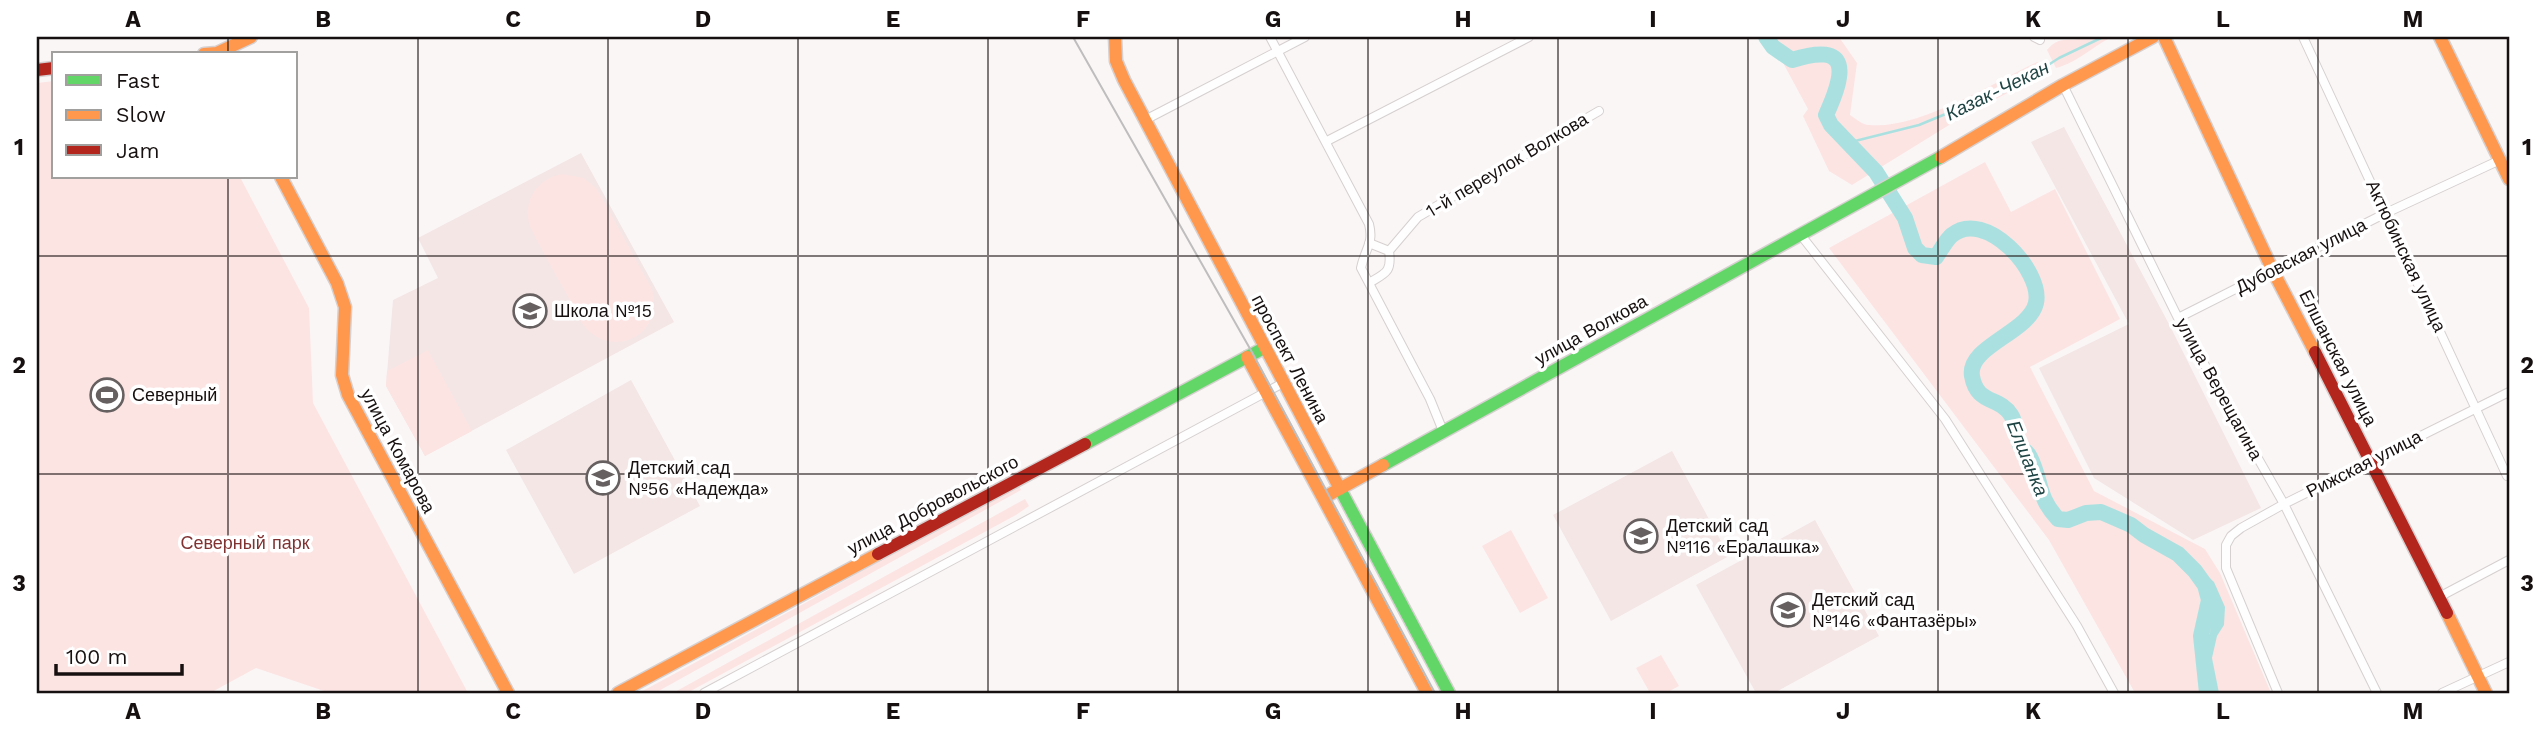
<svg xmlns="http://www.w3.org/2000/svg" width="2546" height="730" font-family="'Work Sans',sans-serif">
<rect width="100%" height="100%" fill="#fbf6f6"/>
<path fill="#f3e6e5" d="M2064,127l106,199 91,182 -68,32 -99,-62 -55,-110 90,-44 -98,-182z
M581,153l93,169 -249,134 -39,-70 7,-86 45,-22 -20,-40z
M631,380l69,126 -126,68 -68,-124z
M1672,451l57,105 -118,65 -58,-106z
M1815,520l64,116 -105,57h-18l-60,-108z"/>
<path fill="#fce4e3" d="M1769,37h70l18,26 -7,52c6,4 13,10 19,10 48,5 124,-42 168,-63l4,1 5,10 -79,41 -115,71 -23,-14 -26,-55 5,-7z
M2085,37h27c-19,9 -35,26 -56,31l-9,-18c14,-17 23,-6 38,-13z
M54,81v96h186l69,131 4,95 155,290h-138l-74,-25 -46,25h-173v-610z
M1985,162l26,50 44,-23 65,130 -90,48 64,124 111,58 15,24 51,120h-136l-86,-153 -220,-292z
M562,174l22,4 13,11 55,100c4,14 3,29 -8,41 -14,15 -39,16 -54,2 -11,-9 -17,-25 -23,-37 -13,-22 -25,-45 -37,-68 -8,-25 6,-48 32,-53z
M428,350l44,81 -47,25 -39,-70 1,-15z
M1018,483l3,7 -366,203h-16l166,-90z
M1025,499l4,7 -13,9 -329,178h-14z
M1511,530l37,68 -28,15 -38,-67z
M1661,655l18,31 -13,7h-16l-14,-25z"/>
<path fill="#aae1e0" d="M2199,572l5,1 10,9 11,25 -1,18 -7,11 -5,22 7,35h-12l-6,-16 6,-8 -5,-9v-14l8,-13 2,-34 -12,-10 -1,-8 -4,-5z"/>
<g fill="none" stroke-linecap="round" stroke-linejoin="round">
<path stroke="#aae1e0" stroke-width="2.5" d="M1847,143l72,-18 29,-12 4,2 6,-2 19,-12 34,-12 48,-31 44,-21"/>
<path stroke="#aae1e0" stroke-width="16" d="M1766,37l7,10 19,13c60,-19 53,13 34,55l5,10 45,47 29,46 10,30 7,7 14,2c5,-7 10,-17 16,-22 33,-27 91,36 84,68 -7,30 -69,43 -64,73 5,29 27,20 39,39 6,9 5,20 9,30 2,5 8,7 10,12 12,24 7,40 28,62l10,1 18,-7 15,-1 30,13 13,10 34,19 17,17 10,14 4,15 -8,36 6,57"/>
<defs>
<path id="street" d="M1270,37l99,187c5,20 -4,24 -8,44l69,131 13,32
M2034,37l6,3
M2303,37l204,439
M2063,85l115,233 106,186 93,189
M1145,120l160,-83
M1327,141l202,-104
M1800,234l145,185 132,207 37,67
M1389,251l29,-34 181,-106
M1369,283c17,-10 23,-11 20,-32l-20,-8
M2178,318l208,-105 114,-53
M2439,597l70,-37
M704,693l579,-310
M2278,693l-52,-125v-23l5,-9 10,-8 43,-24 225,-112
M2442,693l67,-31"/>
<path id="fast" d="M1085,444l179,-96
M1383,465l558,-308
M1340,489l109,204"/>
<path id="slow" d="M1115,37l1,24 8,19 216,409
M2164,37l109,234 42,81
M2440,37l69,142
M204,54l13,-1 34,-16
M1941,157l122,-72 90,-48
M281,177l56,106 8,24 -3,68 6,20 160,298
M1247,357l76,141
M1383,465l-60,33 104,195
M2447,613l39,80
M618,693l260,-139"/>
<path id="jam" d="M37,70l17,-2
M2315,352l132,261
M878,554l207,-110"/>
</defs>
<use href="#street" stroke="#d6d0d0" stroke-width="10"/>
<use href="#fast" stroke="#d6d0d0" stroke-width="15"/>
<use href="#slow" stroke="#d6d0d0" stroke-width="15"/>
<use href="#jam" stroke="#d6d0d0" stroke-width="15"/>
<use href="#street" stroke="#fefefe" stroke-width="8"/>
<use href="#fast" stroke="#63d668" stroke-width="12"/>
<use href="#slow" stroke="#ff974d" stroke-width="12"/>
<use href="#jam" stroke="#b3261e" stroke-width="12"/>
<path stroke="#bfbdbd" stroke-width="2" d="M1073,37l180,317 182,339"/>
</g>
<path fill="none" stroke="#171010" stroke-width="2" stroke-opacity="0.55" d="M228,37v17M418,37v656M608,37v656M798,37v656M988,37v656M1178,37v656M1368,37v656M1558,37v656M1748,37v656M1938,37v656M2128,37v656M2318,37v656M228,177v516M37,256h2472M37,474h2472"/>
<defs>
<symbol id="school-ring" viewBox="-11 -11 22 22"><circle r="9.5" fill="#fff" stroke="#676060" stroke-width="1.5"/><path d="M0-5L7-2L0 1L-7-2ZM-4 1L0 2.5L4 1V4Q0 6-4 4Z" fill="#676060"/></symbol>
<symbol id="stadium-ring" viewBox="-11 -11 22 22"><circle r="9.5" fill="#fff" stroke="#676060" stroke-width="1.5"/><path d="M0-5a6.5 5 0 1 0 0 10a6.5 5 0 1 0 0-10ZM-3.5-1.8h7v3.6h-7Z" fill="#676060"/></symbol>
</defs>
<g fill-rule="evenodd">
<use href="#school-ring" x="511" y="292" width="38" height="38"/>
<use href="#stadium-ring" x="88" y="376" width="38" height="38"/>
<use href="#school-ring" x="584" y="459" width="38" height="38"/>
<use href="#school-ring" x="1622" y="517" width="38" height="38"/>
<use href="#school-ring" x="1769" y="591" width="38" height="38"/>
</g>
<g text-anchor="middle" stroke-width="7" stroke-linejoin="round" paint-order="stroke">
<g font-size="18" fill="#171010" stroke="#fff">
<text transform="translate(1507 165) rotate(-31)" y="6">1-й переулок Волкова</text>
<text transform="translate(2301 256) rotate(-27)" y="6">Дубовская улица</text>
<text transform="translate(2406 256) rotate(65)" y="6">Актюбинская улица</text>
<text transform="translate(1591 330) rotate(-29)" y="6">улица Волкова</text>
<text transform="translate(2338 358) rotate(63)" y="6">Елшанская улица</text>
<text transform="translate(1290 359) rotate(62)" y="6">проспект Ленина</text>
<text transform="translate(2219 389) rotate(61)" y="6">улица Верещагина</text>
<text transform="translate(398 451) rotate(62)" y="6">улица Комарова</text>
<text transform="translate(2364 464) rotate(-27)" y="6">Рижская улица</text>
<text transform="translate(933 505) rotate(-28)" y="6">улица Добровольского</text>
</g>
<g font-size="18" fill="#171010" stroke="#fff" text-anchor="start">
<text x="554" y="317">Школа №15</text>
<text x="132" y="401">Северный</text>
<text x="628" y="474">Детский сад<tspan x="628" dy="21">№56 «Надежда»</tspan></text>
<text x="1666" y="532">Детский сад<tspan x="1666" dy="21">№116 «Ералашка»</tspan></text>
<text x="1812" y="606">Детский сад<tspan x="1812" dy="21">№146 «Фантазёры»</tspan></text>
</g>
<g font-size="18" fill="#803232" stroke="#fff">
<text x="245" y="549">Северный парк</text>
</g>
<g font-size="19" font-style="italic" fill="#1e4443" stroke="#fff">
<text transform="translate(1997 90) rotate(-26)" y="7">Казак-Чекан</text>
<text transform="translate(2028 458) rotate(68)" y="7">Елшанка</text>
</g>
</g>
<rect width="2546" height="730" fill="none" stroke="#ffffff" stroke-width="77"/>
<rect x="52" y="52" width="245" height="126" fill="#ffffff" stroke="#a29f9f" stroke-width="2"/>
<rect x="66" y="75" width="35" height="10" fill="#63d668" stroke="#a29f9f" stroke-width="2"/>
<text x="116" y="88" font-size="21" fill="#171010">Fast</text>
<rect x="66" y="110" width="35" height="10" fill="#ff974d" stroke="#a29f9f" stroke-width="2"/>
<text x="116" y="122" font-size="21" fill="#171010">Slow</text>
<rect x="66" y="145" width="35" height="10" fill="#b3261e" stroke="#a29f9f" stroke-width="2"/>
<text x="116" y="158" font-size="21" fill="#171010">Jam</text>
<path d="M56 664v10h126v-10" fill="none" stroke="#171010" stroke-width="3.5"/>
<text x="66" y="664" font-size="21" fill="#171010" stroke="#ffffff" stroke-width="5" paint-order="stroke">100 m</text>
<rect x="38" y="38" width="2470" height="654" fill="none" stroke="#171010" stroke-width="2.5"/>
<g font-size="23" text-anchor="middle" font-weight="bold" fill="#171010">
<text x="133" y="27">A</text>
<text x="323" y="27">B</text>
<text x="513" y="27">C</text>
<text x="703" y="27">D</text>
<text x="893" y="27">E</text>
<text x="1083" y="27">F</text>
<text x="1273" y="27">G</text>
<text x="1463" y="27">H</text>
<text x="1653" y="27">I</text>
<text x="1843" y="27">J</text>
<text x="2033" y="27">K</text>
<text x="2223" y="27">L</text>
<text x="2413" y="27">M</text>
<text x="19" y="155">1</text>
<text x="2527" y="155">1</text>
<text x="19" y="373">2</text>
<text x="2527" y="373">2</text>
<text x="19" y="591">3</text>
<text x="2527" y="591">3</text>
<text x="133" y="719">A</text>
<text x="323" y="719">B</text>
<text x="513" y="719">C</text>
<text x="703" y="719">D</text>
<text x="893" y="719">E</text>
<text x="1083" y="719">F</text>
<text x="1273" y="719">G</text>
<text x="1463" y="719">H</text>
<text x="1653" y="719">I</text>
<text x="1843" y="719">J</text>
<text x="2033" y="719">K</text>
<text x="2223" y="719">L</text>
<text x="2413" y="719">M</text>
</g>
</svg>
